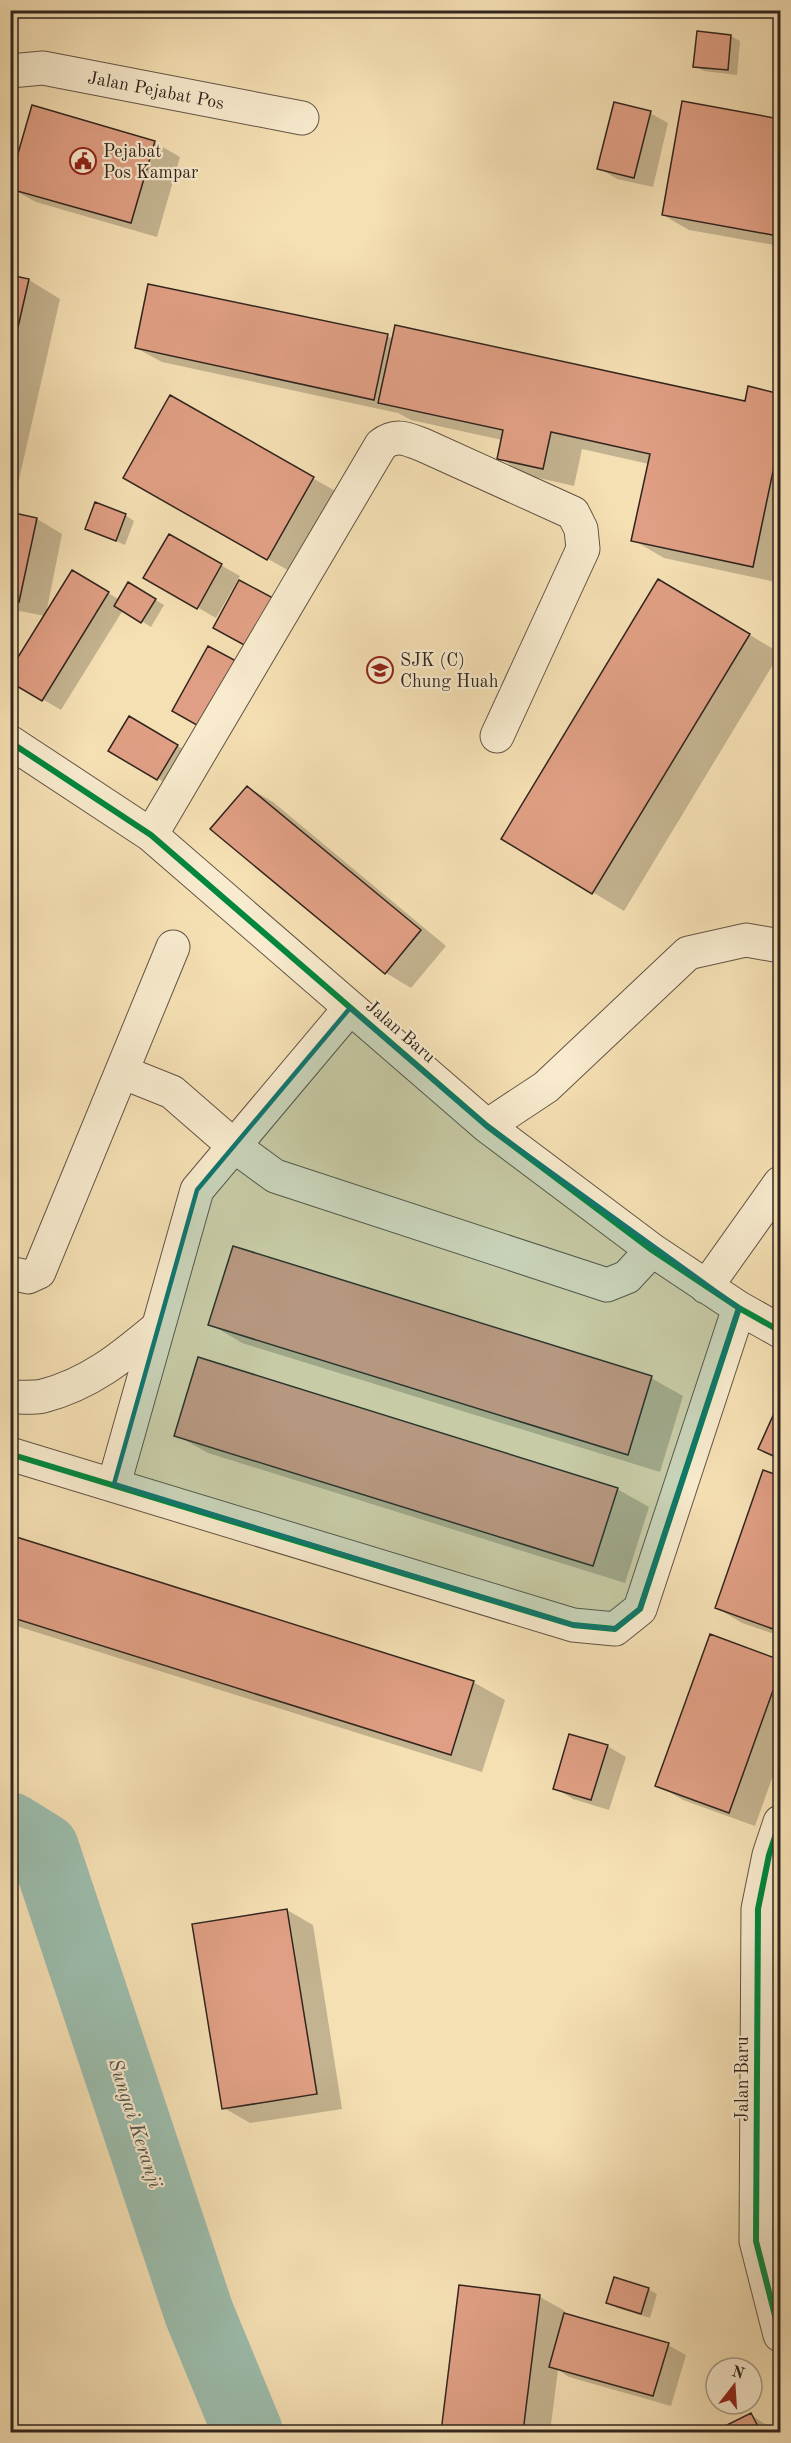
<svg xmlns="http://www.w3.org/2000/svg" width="791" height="2443" font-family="'Old Standard TT',serif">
<rect width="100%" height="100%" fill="#f5e0b4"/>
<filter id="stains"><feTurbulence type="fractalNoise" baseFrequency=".00333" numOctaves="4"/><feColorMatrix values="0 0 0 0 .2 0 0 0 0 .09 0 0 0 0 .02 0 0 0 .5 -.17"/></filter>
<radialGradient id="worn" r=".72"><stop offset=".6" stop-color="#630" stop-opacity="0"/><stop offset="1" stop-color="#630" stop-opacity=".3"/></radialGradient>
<path fill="#0003" d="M731,36l9,5 -3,34 -33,-4 -9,-5z
M684,103l96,17v126l-91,-16 -26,-15z
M650,113l18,10 -15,64 -36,-8 -18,-11z
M154,142l26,15 -23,80 -121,-35 -26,-14z
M10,276l19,4 31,19 -42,185 -8,-1z
M387,336l6,3 353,64 3,-15 31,7v188l-116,-25 -31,-18 16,-76 -67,-15 -8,37 -44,-10 -31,-18 3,-18 -91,-20 -13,-7 -236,-51 -26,-14z
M170,398l169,95 -46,80 -168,-95z
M10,514l27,5 25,15 -16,80 26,-42 48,28 9,-16 35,21 -13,22 -28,-17 -62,100 -51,-30 35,-64 -35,-7z
M125,515l9,6 -9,24 -38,-17z
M169,536l71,40 -24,42 -71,-41z
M690,599l90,54 -156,258 -121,-73z
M130,718l65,38 -19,33 -66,-38z
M247,787l26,15 173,144 -35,42 -25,-15z
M210,1324l441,54 32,18 -23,76 -418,-129z
M780,1404v56l-20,-12z
M176,1435l441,54 32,18 -24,76 -417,-130z
M764,1472l16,5v159l-38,-13 -25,-15z
M10,1536l463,146 32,18 -23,72 -472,-148z
M711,1636l69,26v94l-25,70 -72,-26 -26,-15z
M607,1746l19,11 -17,53 -36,-11 -18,-11z
M287,1910l26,15 29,184 -92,14 -26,-15z
M460,2286l80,11 25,14v4l103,30 18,10 -15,51 -102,-29 -11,-7 -8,62h-108z
M648,2289l9,5 -7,24 -33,-10 -9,-6z
M751,2415l27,17h-61z"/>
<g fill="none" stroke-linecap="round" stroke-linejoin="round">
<path stroke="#9cbdad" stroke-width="70" d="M10,1827l34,21 155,465 49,119"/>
</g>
<path fill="#e09f84" stroke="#31251e" stroke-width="1.5" d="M697,31l34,4 -3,35 -35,-3z
M682,101l98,18v104l-2,13 -116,-21z
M614,102l37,9 -17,67 -37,-9z
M32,105l123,36 -24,82 -121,-34v-8z
M10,275l19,4 -19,83z
M148,284l240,50 -14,66 -239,-52z
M395,325l350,76 3,-15 32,8v44l-27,129 -122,-26 19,-87 -99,-22 -8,37 -46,-10 6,-29 -125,-27z
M170,395l144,82 -47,83 -144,-82z
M95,502l31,12 -10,27 -31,-12z
M10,512l27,6 -18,84 -9,-2z
M169,534l53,30 -25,45 -54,-31z
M72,570l37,22 -67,109 -32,-19v-12z
M658,579l92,55 -158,260 -91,-55z
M239,580l34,18 -27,48 -33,-18z
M128,582l28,17 -15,24 -27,-17z
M208,646l30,16 -36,66 -30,-17z
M129,716l49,29 -21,35 -49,-29z
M247,786l174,144 -36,44 -175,-145z
M233,1246l419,130 -24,79 -420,-130z
M198,1357l420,131 -25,78 -419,-130z
M780,1400v59l-22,-10z
M763,1470l17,6v131l-7,22 -58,-21z
M10,1535l464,146 -23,74 -441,-138z
M710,1634l70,26v11l-51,142 -74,-27z
M569,1734l39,11 -17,55 -38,-11z
M287,1909l30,185 -95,15 -30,-185z
M614,2277l35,11 -8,26 -35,-11z
M459,2285l81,10 -17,137h-82z
M564,2313l105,30 -16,53 -104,-29z
M751,2413l10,19h-48z"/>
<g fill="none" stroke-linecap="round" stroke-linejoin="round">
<defs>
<path id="minor" d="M10,71l33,-3 259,50
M10,742l141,93 336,291 165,124 87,58 41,23
M151,835l230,-390c15,-12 26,-6 42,0l150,68 8,16 2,20 -86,187
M122,1072l50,20 62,54 41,30 332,109 20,-8 25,-27
M487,1126l59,-39 142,-134 58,-13 34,6
M10,1273l18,4 11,-5 134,-325
M706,1287l74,-104
M10,1397c11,0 23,1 33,-1 47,-12 79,-39 115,-69
M10,1454l563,171 42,4 25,-20 99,-301
M114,1484l83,-294 153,-182
M780,1822l-11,33 -11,54 -2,332 24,94"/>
</defs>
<use href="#minor" stroke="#625444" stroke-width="35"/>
<use href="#minor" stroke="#f8ebce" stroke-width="33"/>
<defs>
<path id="cycleway" d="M10,742l141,93 336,291 165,124 87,58 41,23
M10,1454l563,171 42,4 25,-20 99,-301
M780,1822l-11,33 -11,54 -2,332 24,94"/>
</defs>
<use href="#cycleway" stroke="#f8ebce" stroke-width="10"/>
<use href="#cycleway" stroke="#00873e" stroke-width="6"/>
</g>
<path fill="#0f766e" fill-opacity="0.2" stroke="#0f766e" stroke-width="4.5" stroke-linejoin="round" d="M350,1008l137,118 252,182 -99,301 -25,20 -42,-4 -459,-141 83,-294z"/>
<defs>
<symbol id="civic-ring" viewBox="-11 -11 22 22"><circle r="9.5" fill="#f8ebce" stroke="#8f2418" stroke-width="1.5"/><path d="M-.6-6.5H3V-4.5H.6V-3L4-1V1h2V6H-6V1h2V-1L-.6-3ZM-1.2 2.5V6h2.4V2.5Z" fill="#8f2418"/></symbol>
<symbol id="school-ring" viewBox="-11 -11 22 22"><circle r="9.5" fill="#f8ebce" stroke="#8f2418" stroke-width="1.5"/><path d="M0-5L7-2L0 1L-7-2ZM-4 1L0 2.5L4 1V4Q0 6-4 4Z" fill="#8f2418"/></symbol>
</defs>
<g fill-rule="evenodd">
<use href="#civic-ring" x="68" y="146" width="30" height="30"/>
<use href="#school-ring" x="365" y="655" width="30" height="30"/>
</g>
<g text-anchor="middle" stroke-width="4.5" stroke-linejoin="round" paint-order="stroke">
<g font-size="18" fill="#31251e" stroke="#f8ebce">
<text transform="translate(156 90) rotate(11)" y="6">Jalan Pejabat Pos</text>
<text transform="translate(401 1031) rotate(41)" y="6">Jalan Baru</text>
<text transform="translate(742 2079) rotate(-90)" y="6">Jalan Baru</text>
</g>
<g font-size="18" fill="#31251e" stroke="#f8ebce" text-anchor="start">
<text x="103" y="157">Pejabat<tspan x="103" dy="21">Pos Kampar</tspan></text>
<text x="400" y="666">SJK (C)<tspan x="400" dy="21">Chung Huah</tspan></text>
</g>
<g font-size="20" font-style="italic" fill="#515349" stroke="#f8ebce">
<text transform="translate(136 2123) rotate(72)" y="7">Sungai Keranji</text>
</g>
</g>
<rect width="791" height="2443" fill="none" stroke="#f5e0b4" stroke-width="36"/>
<rect x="12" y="12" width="767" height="2419" fill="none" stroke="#31251e" stroke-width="3"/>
<rect x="18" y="18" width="755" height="2407" fill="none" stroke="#31251e" stroke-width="1.5"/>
<g transform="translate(734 2386) rotate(17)"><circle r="28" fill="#f8ebce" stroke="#a89c88" stroke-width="1.5"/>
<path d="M0-4.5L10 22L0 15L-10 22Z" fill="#8f2418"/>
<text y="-9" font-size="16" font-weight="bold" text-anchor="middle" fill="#31251e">N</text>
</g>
<rect width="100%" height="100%" filter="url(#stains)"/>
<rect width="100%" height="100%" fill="url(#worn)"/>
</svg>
